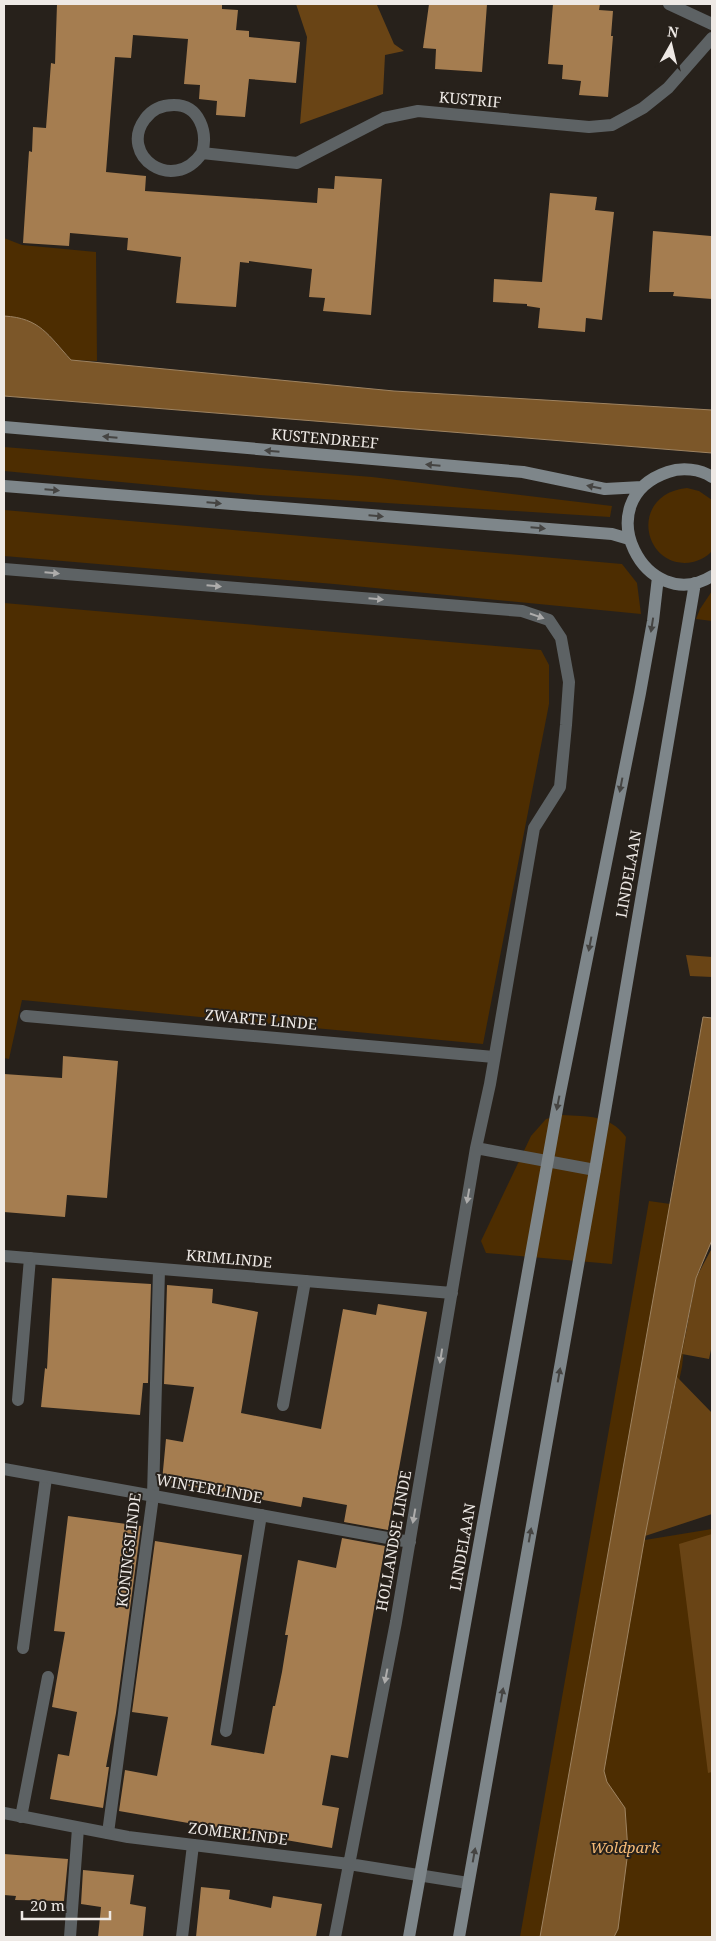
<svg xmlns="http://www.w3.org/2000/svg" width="716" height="1941" font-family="'Noto Serif',serif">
<rect width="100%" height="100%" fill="#27211b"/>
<path fill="#4d2d01" d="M4,238l18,7 74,7 1,109 -26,-1c-22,-25 -32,-42 -67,-44z
M4,447l368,30 240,29 -2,11 -351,-22 -255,-24z
M687,488l12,3 13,9v51c-5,6 -12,9 -19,11 -50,10 -66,-68 -6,-74z
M4,510l618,54 15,19 4,31 -307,-30 -330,-28z
M712,591v30l-16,-2 4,-10z
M4,603l537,47 8,15v39l-66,340 -461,-44 -13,59 -5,-1z
M562,1115c26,2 47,-1 64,22l-14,127 -126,-11 -5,-12 50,-105 15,-17z
M649,1201l50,7 -17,159 -37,173 67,-11v408h-192z"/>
<path fill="#694415" d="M296,4l81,1 17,39 10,7 -19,4 -2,39 -83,30 7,-87z
M686,955l26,2v20l-22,-1z
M712,1248v97l-3,14 -27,-5 14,-76z
M677,1377l35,36v101l-67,22z
M712,1534v238l-4,1 -29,-229z"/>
<path fill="#7c5729" stroke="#9e8361" d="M4,316c36,2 44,19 67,44l323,31 318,19v43l-708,-57z
M703,1017l9,1v222l-16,38 -51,258 -41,235 3,11 18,26 3,43 -10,78 -4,8h-74z"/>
<path fill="#a57d50" d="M57,4h165v5l16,1 -2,20 13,1v6l51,5 -4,41 -47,-4 -4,38 -29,-2 1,-14 -18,-2 1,-14 -16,-1 4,-45 -55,-4 -2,23 -16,-1 -9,115 40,4 -1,15 172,12 1,-15 16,1 1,-13 47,3 -11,136 -48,-4 2,-13 -16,-1 3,-28 -63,-8v2l-9,-1 -4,45 -60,-4 5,-46 -54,-7 1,-12 -58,-5 -1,13 -46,-3 6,-92 3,1 1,-25 13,1 5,-65 4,1z
M429,4h58l-5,68 -47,-3 1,-20 -13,-1z
M553,4h47l-1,6 14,1 -2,25h2l-5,61 -29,-2 2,-14 -19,-2 1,-14 -15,-1z
M550,193l47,4 -2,13 19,2 -12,108 -16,-2 -1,14 -47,-4 2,-20 -13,-2v-2l-34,-2 1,-23 48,3z
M653,231l58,5 1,63 -39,-3 1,-4h-25z
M63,1056l55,5 -11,137 -40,-3 -2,22 -61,-5v-138l58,4z
M52,1278l99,6 -3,99h-5l-3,32 -99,-8 4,-39 2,1z
M167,1285l46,4 -1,14 46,9 -17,101 80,16 22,-120 33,6 2,-11 49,8 -39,218 -44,-8 3,-17 -44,-8 -2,10 -139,-26 4,-42 17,3 11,-55 -30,-3z
M68,1516l73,10 -25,187 -10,54h3l-6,41 -53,-9 8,-45 11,2 8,-44 -25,-5 13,-75 -11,-1z
M342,1538l43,8 -37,212 -17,-3 -9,50 17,3 -7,40 -213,-37 6,-41 32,6 11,-59 -36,-5 23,-171 87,14 -31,190 53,9 9,-48h2l7,-34 6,-37h-3l13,-75 38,8z
M4,1854l64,5 -4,42 -49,-1 1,-4 -12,-1z
M83,1870l51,5 -4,29 16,3 -3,30h-45l3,-30 -20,-3z
M201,1887l29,3 -1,9 42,9 2,-12 49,8 -6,33h-120z"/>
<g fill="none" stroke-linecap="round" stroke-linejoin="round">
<path stroke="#5d6264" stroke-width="12" d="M26,1016l468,41
M18,1400l12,-142
M283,1405l22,-124
M23,1648l23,-170
M226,1731l35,-216
M21,1817l27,-140
M182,1937l11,-92"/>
<path stroke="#5d6264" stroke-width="12" d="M108,1833l45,-337 6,-226
M70,1937l8,-109"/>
<path stroke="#5d6264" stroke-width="12" d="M669,4l43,20
M202,153c6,-20 -2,-48 -28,-48 -12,0 -22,4 -29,14 -27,36 28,76 57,34l95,10 87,-45 34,-7 171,16 23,-2 31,-17 25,-20 44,-50
M4,569l518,42 27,9 12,18 8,44 -3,43 -6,62 -26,41 -44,256 -14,64 -80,474 -61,315
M476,1148l119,22
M4,1256l448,37
M4,1469l406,73
M4,1813l124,24 221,27 119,19"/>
<path stroke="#7e868a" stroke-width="12" d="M4,427l519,45 82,17 37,-2
M712,477c-12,-8 -30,-10 -44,-5 -83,28 -22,145 44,104
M4,486l608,48 17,5
M409,1937l150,-839 81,-405 13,-72 5,-44
M459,1937l136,-767 100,-587"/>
</g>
<defs><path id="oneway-solid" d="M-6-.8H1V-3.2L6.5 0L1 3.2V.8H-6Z" transform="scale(1.25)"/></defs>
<g fill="#454442">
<use href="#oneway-solid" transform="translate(110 437) rotate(-175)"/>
<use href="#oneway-solid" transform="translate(272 451) rotate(-175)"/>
<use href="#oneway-solid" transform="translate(433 465) rotate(-175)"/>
<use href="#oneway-solid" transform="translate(594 487) rotate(-168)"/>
<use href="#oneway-solid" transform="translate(52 490) rotate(5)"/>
<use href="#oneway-solid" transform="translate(214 503) rotate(5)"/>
<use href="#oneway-solid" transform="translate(376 516) rotate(5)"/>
<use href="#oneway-solid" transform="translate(538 528) rotate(5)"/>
<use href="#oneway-solid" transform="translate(652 625) rotate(99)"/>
<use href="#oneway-solid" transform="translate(621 785) rotate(101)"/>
<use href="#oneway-solid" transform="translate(590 944) rotate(101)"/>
<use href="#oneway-solid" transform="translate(558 1103) rotate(101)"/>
<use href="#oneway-solid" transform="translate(559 1375) rotate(-80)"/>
<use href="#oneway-solid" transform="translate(530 1535) rotate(-80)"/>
<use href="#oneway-solid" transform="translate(502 1695) rotate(-80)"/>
<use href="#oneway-solid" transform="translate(474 1855) rotate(-80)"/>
</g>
<g fill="#adacab">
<use href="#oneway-solid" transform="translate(52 573) rotate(5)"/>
<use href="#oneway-solid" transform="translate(214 586) rotate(5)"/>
<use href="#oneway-solid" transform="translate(376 599) rotate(5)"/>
<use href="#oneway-solid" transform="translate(537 616) rotate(19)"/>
<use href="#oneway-solid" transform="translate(468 1196) rotate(100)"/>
<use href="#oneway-solid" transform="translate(441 1356) rotate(99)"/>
<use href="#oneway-solid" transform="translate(414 1516) rotate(100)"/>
<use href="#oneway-solid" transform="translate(386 1676) rotate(101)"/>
</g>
<g text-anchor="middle" stroke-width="4" stroke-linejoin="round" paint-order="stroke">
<g font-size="15" fill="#eee9e5" stroke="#27211b">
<text transform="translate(470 100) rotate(5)" y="5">KUSTRIF</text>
<text transform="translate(325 439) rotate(5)" y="5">KUSTENDREEF</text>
<text transform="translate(629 874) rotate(-80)" y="5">LINDELAAN</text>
<text transform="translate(261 1020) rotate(5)" y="5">ZWARTE LINDE</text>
<text transform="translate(229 1259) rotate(5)" y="5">KRIMLINDE</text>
<text transform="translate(209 1489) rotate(10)" y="5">WINTERLINDE</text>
<text transform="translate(394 1541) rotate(-80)" y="5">HOLLANDSE LINDE</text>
<text transform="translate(463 1547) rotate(-80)" y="5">LINDELAAN</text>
<text transform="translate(129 1550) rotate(-83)" y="5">KONINGSLINDE</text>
<text transform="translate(238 1834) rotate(7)" y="5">ZOMERLINDE</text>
</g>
<g font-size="15" font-style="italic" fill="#f5ba76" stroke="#27211b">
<text x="625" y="1853">Woldpark</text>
</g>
</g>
<rect width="716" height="1941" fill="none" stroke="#eee9e5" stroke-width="10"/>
<g transform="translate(671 45) rotate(8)" stroke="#27211b" stroke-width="4" paint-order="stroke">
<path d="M0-4L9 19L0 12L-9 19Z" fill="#eee9e5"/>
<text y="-8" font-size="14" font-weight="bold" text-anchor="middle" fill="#eee9e5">N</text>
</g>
<path d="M22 1911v8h88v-8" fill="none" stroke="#eee9e5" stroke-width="2.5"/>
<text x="30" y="1911" font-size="15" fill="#eee9e5" stroke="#27211b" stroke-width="4" paint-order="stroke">20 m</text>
</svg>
